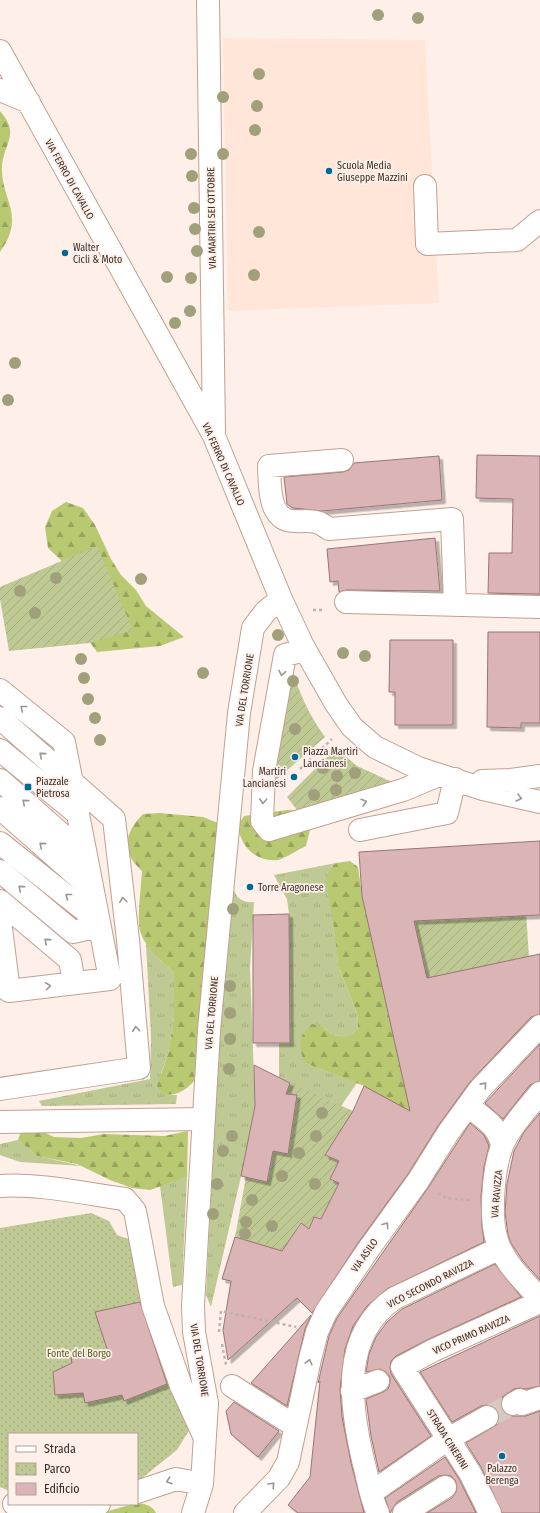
<svg xmlns="http://www.w3.org/2000/svg" width="540" height="1513" font-family="'Fira Sans Condensed',sans-serif">
<defs>
<pattern id="grass-tufts" width="24" height="20" patternUnits="userSpaceOnUse"><rect width="24" height="20" fill="#bec994"/><path d="M3 7l-1-3M5 7V3M7 7l1-3M15 17l-1-3M17 17v-4M19 17l1-3" fill="none" stroke="#a4ad7f"/></pattern>
<pattern id="forest-firs" width="22" height="20" patternUnits="userSpaceOnUse"><rect width="22" height="20" fill="#b9c971"/><path d="M5 1l3.5 6h-7zM16 11l3.5 6h-7z" fill="#97a35d"/></pattern>
<pattern id="park-dots" width="8" height="8" patternUnits="userSpaceOnUse"><rect width="8" height="8" fill="#bec994"/><path d="M2 2h.1M6 6h.1" fill="none" stroke="#a4ad7f" stroke-width="1.8" stroke-linecap="round"/></pattern>
<pattern id="garden-furrows" width="10" height="10" patternUnits="userSpaceOnUse"><rect width="10" height="10" fill="#bec994"/><path d="M-1 1l2-2M0 10L10 0M9 11l2-2" fill="none" stroke="#a4ad7f"/></pattern>
<filter id="shadow"><feDropShadow dx="3.5" dy="3.5" stdDeviation="0" flood-color="#0004"/></filter>
</defs>
<rect width="100%" height="100%" fill="#fef0e9"/>
<path fill="#ffe6d9" d="M223,38l202,2 14,263 -211,8z"/>
<path fill="url(#grass-tufts)" d="M336,863l-5,3 7,100 19,47 1,16 -10,8 -16,-2 -9,-8 -18,36 52,20 -16,23 -38,-16 -24,-13v-34h11l-1,-129 -2,-15 -13,-24z
M233,887c3,11 9,16 21,15l-4,66 5,138 -10,53 -34,148 -5,-12 15,-299z
M146,944l15,17 13,11v45l-6,37 -7,19 3,22h13l-1,9 -134,2 -3,-5 111,-22 1,-42z
M18,1140l19,16 45,10 -62,-4 -20,-7v-11z
M187,1177l-5,108 -9,2 -13,-101z"/>
<path fill="url(#forest-firs)" d="M0,111c20,23 5,30 2,54 -2,35 25,49 -2,87z
M66,502l17,6 12,17 16,34 10,16 15,15 10,16 38,31 -24,9 -63,6 -11,-15 -20,-72 -18,-17 -3,-21 7,-16z
M287,810l14,1 10,8 -1,11 -4,16c-7,3 -22,13 -28,14 -23,2 -38,-14 -40,-35l6,-9z
M160,813l43,4 15,6 -24,258c-9,10 -16,14 -30,14l-7,-9 11,-32 6,-37v-45c-14,-12 -33,-27 -35,-47 -1,-14 2,-39 3,-54 -4,-4 -10,-10 -12,-15 -7,-17 2,-31 13,-42z
M350,861l8,6 4,28 48,216 -29,-12 -17,-13 -59,-23c-7,-16 -7,-26 7,-39l11,3 9,8 16,2 10,-8 -1,-16 -19,-47 -3,-33 -9,-52 6,-15 4,-3z
M39,1130l15,7 27,1 23,-4 60,2 24,-5 -1,46 -37,13 -18,-2 -22,-8 -33,-16 -40,-8 -19,-16 3,-9z
M137,1503c8,1 15,2 19,10h-55z"/>
<path fill="url(#park-dots)" d="M91,1213l18,8 8,14 14,5 62,184 -16,26 -40,32v-48h-128v57l-9,-4v-259z"/>
<path fill="url(#garden-furrows)" d="M97,546l36,84 -43,13 -81,8 -9,-52v-12z
M287,670l6,1c7,25 17,45 32,66l-50,44z
M336,748l21,18 35,16 -95,28 -10,-13z
M525,898l4,59 -74,15 9,41 -20,43 -30,-135 96,-4z
M290,1083l63,28 -28,44 14,6 -9,18 9,4 -18,36 -7,-2 -5,12 -9,-6 -9,15 -1,22 -55,-23 11,-60 21,5 5,-32 16,3 9,-57 -11,-2z"/>
<path fill="#dbb4b6" stroke="#987477" filter="url(#shadow)" d="M477,455l63,1v138l-52,-1 1,-40h23l1,-54 -37,-1z
M439,456l3,44 -120,11 -29,-3 -6,-4 -3,-27 59,-5 6,-2 5,-7z
M435,538l5,53 -94,-1 -7,2 -1,-11 -8,1 -3,-33z
M488,632h52v91h-19v5l-34,-1z
M390,640h63v85h-58v-33h-6z
M540,841v74l-126,6 13,57 113,-24v60l-9,3 -61,65 -32,44 -30,48 -50,69 -46,70 -15,-15 -69,62 -5,-30 8,-49 -9,-2 13,-42 47,14 19,-28 8,6 5,-12 7,2 18,-36 -9,-4 9,-18 -14,-6 28,-44 11,-25 46,25 -48,-215 -3,-44z
M289,914l1,129h-37v-128z
M540,1044v37l-10,4 -27,34 -18,-16z
M254,1065l36,18 -4,11 11,1 -9,59 -15,-3 -6,31 -26,-6 14,-70z
M540,1113v167l-17,-19 -12,-18 -3,-8 -3,-23 2,-28 7,-33 10,-19z
M470,1123l14,12 5,11 -5,21 -3,29 1,31 2,15 -97,47 -20,17 -14,20 -8,23 -5,40 2,28 9,46 13,50h-66l-10,-8 22,-28 10,-96 -2,2 11,-47 8,-18 91,-130z
M495,1264l26,33 -92,42 -33,17 -5,5 -1,7 1,6 40,62 -52,36 -8,-36 -5,-37 17,-7 5,-3 2,-6v-6l-4,-5 -6,-3 -14,3 3,-18 7,-17 11,-15 15,-13z
M140,1302l27,82 -43,17 -2,-6 -37,8 -2,-10 -28,2 -2,-23 19,-9 -1,-5 36,-9 -12,-37z
M311,1315l-6,14 -18,77 -36,-23z
M540,1316v70l-14,3 -6,-1 -6,1 -12,8 -1,7 1,7 4,4 7,1h13l14,-5v102h-38l-21,-46 -15,-24 32,-19 1,-7 -1,-6 -5,-5 -6,-1 -6,1 -29,16 -32,-50z
M234,1402l45,29 -21,26 -27,-23 -5,-23z
M445,1457l14,22 17,34h-49l25,-15 4,-6 1,-6 -2,-6 -4,-4 -6,-1 -7,1 -41,26 -7,11 -5,-15z"/>
<g fill="none" stroke-linecap="round" stroke-linejoin="round">
<path stroke="#d6c9c2" stroke-width="22" stroke-dasharray="22 11" stroke-linecap="butt" d="M487,1417l26,-13"/>
<defs>
<path id="minor" d="M208,0l6,432
M0,51l214,385 67,163 22,47 33,58 16,23 23,20 43,21 65,21 57,13
M0,90l29,12
M425,186l2,58 90,-4 23,-19
M342,460l-73,6c1,17 -1,47 18,54 10,3 22,-1 32,3 3,1 7,4 10,6l123,-10 3,86
M346,602l194,5
M305,650l-20,5 -21,116 -2,50 7,9 134,-40 36,-15
M0,690l64,52 46,237 -101,12 -9,-70
M0,718l114,101 14,121 11,128 -139,21
M0,750l78,64
M0,780l85,75
M482,781l29,-1 29,-4
M0,808l92,81
M360,830l87,-17 8,-34
M0,843l98,78
M0,871l73,61 26,-6
M0,901l70,59 4,23
M540,1093c-13,16 -30,34 -38,53 -9,24 -14,79 -2,102 9,20 26,35 40,51
M468,1106c14,11 31,20 34,40
M0,1122l204,-3
M0,1186c37,-3 87,8 125,13l10,12 18,95 28,80 23,50
M232,1386l63,40
M352,1391l26,-10
M513,1404l7,-4 2,4 18,-6
M137,1492l39,-13 26,5
M371,1493l77,-54 39,-22
M14,1504l30,7 55,-7
M193,1513l9,-29 5,-81 -13,-71 -1,-27 16,-275 30,-317 14,-85 13,-17 15,-12
M245,1513l34,-35 9,-16 22,-103 7,-27 9,-20 42,-62 50,-69 30,-48 32,-44 60,-63
M378,1513c-8,-16 -10,-35 -15,-53 -13,-56 -23,-125 32,-162l105,-50
M404,1513l41,-26
M490,1513l-20,-40 -68,-106 32,-17 106,-48"/>
</defs>
<use href="#minor" stroke="#c0a090" stroke-width="24"/>
<path stroke="#beb1aa" stroke-width="2.5" stroke-dasharray="3 3" stroke-linecap="butt" d="M313,610h12
M300,769l32,-30
M438,1193l9,5 24,2
M219,1332l2,-21 75,16
M222,1344l4,21"/>
<use href="#minor" stroke="#fff" stroke-width="22"/>
</g>
<g fill="#a0a07a">
<circle cx="378" cy="15" r="6"/>
<circle cx="418" cy="18" r="6"/>
<circle cx="259" cy="74" r="6"/>
<circle cx="223" cy="97" r="6"/>
<circle cx="257" cy="106" r="6"/>
<circle cx="255" cy="130" r="6"/>
<circle cx="191" cy="154" r="6"/>
<circle cx="223" cy="154" r="6"/>
<circle cx="192" cy="176" r="6"/>
<circle cx="194" cy="208" r="6"/>
<circle cx="195" cy="229" r="6"/>
<circle cx="259" cy="232" r="6"/>
<circle cx="197" cy="251" r="6"/>
<circle cx="254" cy="275" r="6"/>
<circle cx="167" cy="277" r="6"/>
<circle cx="191" cy="278" r="6"/>
<circle cx="190" cy="311" r="6"/>
<circle cx="175" cy="323" r="6"/>
<circle cx="15" cy="363" r="6"/>
<circle cx="8" cy="400" r="6"/>
<circle cx="56" cy="578" r="6"/>
<circle cx="141" cy="579" r="6"/>
<circle cx="20" cy="591" r="6"/>
<circle cx="35" cy="613" r="6"/>
<circle cx="278" cy="635" r="6"/>
<circle cx="343" cy="653" r="6"/>
<circle cx="365" cy="656" r="6"/>
<circle cx="81" cy="659" r="6"/>
<circle cx="203" cy="673" r="6"/>
<circle cx="84" cy="678" r="6"/>
<circle cx="293" cy="681" r="6"/>
<circle cx="88" cy="699" r="6"/>
<circle cx="95" cy="718" r="6"/>
<circle cx="295" cy="729" r="6"/>
<circle cx="100" cy="740" r="6"/>
<circle cx="323" cy="768" r="6"/>
<circle cx="355" cy="773" r="6"/>
<circle cx="337" cy="776" r="6"/>
<circle cx="336" cy="790" r="6"/>
<circle cx="314" cy="795" r="6"/>
<circle cx="233" cy="909" r="6"/>
<circle cx="230" cy="986" r="6"/>
<circle cx="230" cy="1013" r="6"/>
<circle cx="230" cy="1039" r="6"/>
<circle cx="229" cy="1069" r="6"/>
<circle cx="322" cy="1113" r="6"/>
<circle cx="232" cy="1136" r="6"/>
<circle cx="316" cy="1136" r="6"/>
<circle cx="223" cy="1151" r="6"/>
<circle cx="299" cy="1153" r="6"/>
<circle cx="282" cy="1176" r="6"/>
<circle cx="217" cy="1184" r="6"/>
<circle cx="315" cy="1184" r="6"/>
<circle cx="252" cy="1200" r="6"/>
<circle cx="213" cy="1214" r="6"/>
<circle cx="246" cy="1222" r="6"/>
<circle cx="272" cy="1226" r="6"/>
<circle cx="245" cy="1234" r="6"/>
</g>
<defs><path id="oneway-chevron" d="M-2-3.5L2.5 0L-2 3.5" fill="none" stroke-width="1.6" stroke-linecap="round" stroke-linejoin="round"/></defs>
<g stroke="#9c9692">
<use href="#oneway-chevron" transform="translate(282 673) rotate(101)"/>
<use href="#oneway-chevron" transform="translate(23 708) rotate(-141)"/>
<use href="#oneway-chevron" transform="translate(42 755) rotate(-139)"/>
<use href="#oneway-chevron" transform="translate(519 798) rotate(14)"/>
<use href="#oneway-chevron" transform="translate(263 801) rotate(93)"/>
<use href="#oneway-chevron" transform="translate(25 802) rotate(-139)"/>
<use href="#oneway-chevron" transform="translate(364 802) rotate(-17)"/>
<use href="#oneway-chevron" transform="translate(42 845) rotate(-139)"/>
<use href="#oneway-chevron" transform="translate(21 888) rotate(-140)"/>
<use href="#oneway-chevron" transform="translate(68 896) rotate(-142)"/>
<use href="#oneway-chevron" transform="translate(123 900) rotate(-97)"/>
<use href="#oneway-chevron" transform="translate(47 941) rotate(-140)"/>
<use href="#oneway-chevron" transform="translate(48 986) rotate(-8)"/>
<use href="#oneway-chevron" transform="translate(136 1029) rotate(-95)"/>
<use href="#oneway-chevron" transform="translate(484 1085) rotate(-48)"/>
<use href="#oneway-chevron" transform="translate(386 1225) rotate(-54)"/>
<use href="#oneway-chevron" transform="translate(309 1362) rotate(-76)"/>
<use href="#oneway-chevron" transform="translate(169 1481) rotate(162)"/>
<use href="#oneway-chevron" transform="translate(272 1485) rotate(-47)"/>
</g>
<g fill="#006a97" stroke="#fef0e9" stroke-width="1.5">
<circle cx="329" cy="171" r="4"/>
<circle cx="65" cy="253" r="4"/>
<circle cx="295" cy="757" r="4"/>
<circle cx="294" cy="777" r="4"/>
<rect x="24" y="783" width="8" height="8" rx="2"/>
<circle cx="250" cy="887" r="4"/>
<circle cx="502" cy="1456" r="4"/>
</g>
<g text-anchor="middle" stroke-width="3.5" stroke-linejoin="round" paint-order="stroke">
<g font-size="10" fill="#382c25" stroke="#fef0e9" text-anchor="start">
<text x="337" y="169">Scuola Media<tspan x="337" dy="12">Giuseppe Mazzini</tspan></text>
<text x="73" y="251">Walter<tspan x="73" dy="12">Cicli &amp; Moto</tspan></text>
<text x="303" y="755">Piazza Martiri<tspan x="303" dy="12">Lancianesi</tspan></text>
<text x="286" y="775" text-anchor="end">Martiri<tspan x="286" dy="12">Lancianesi</tspan></text>
<text x="36" y="785">Piazzale<tspan x="36" dy="12">Pietrosa</tspan></text>
<text x="258" y="891">Torre Aragonese</text>
<text x="502" y="1472" text-anchor="middle">Palazzo<tspan x="502" dy="12">Berenga</tspan></text>
</g>
<g font-size="10" fill="#382c25" stroke="#fef0e9">
<text transform="translate(70 179) rotate(61)" y="4">VIA FERRO DI CAVALLO</text>
<text transform="translate(211 218) rotate(-91)" y="4">VIA MARTIRI SEI OTTOBRE</text>
<text transform="translate(224 464) rotate(66)" y="4">VIA FERRO DI CAVALLO</text>
<text transform="translate(244 690) rotate(-81)" y="4">VIA DEL TORRIONE</text>
<text transform="translate(211 1013) rotate(-85)" y="4">VIA DEL TORRIONE</text>
<text transform="translate(496 1194) rotate(-85)" y="4">VIA RAVIZZA</text>
<text transform="translate(364 1255) rotate(-55)" y="4">VIA ASILO</text>
<text transform="translate(430 1283) rotate(-27)" y="4">VICO SECONDO RAVIZZA</text>
<text transform="translate(471 1334) rotate(-24)" y="4">VICO PRIMO RAVIZZA</text>
<text transform="translate(200 1360) rotate(81)" y="4">VIA DEL TORRIONE</text>
<text transform="translate(448 1439) rotate(58)" y="4">STRADA CINERINI</text>
</g>
<g font-size="10" fill="#545e1f" stroke="#fef0e9">
<text x="79" y="1357">Fonte del Borgo</text>
</g>
</g>
<rect x="8" y="1433" width="130" height="72" fill="#fef0e9" stroke="#afa29b"/>
<rect x="16" y="1446" width="20" height="6" fill="#ffffff" stroke="#afa29b"/>
<text x="44" y="1453" font-size="12" fill="#382c25">Strada</text>
<rect x="16" y="1463" width="20" height="12" fill="url(#park-dots)" stroke="#afa29b"/>
<text x="44" y="1473" font-size="12" fill="#382c25">Parco</text>
<rect x="16" y="1483" width="20" height="12" fill="#dbb4b6" stroke="#afa29b"/>
<text x="44" y="1493" font-size="12" fill="#382c25">Edificio</text>
</svg>
